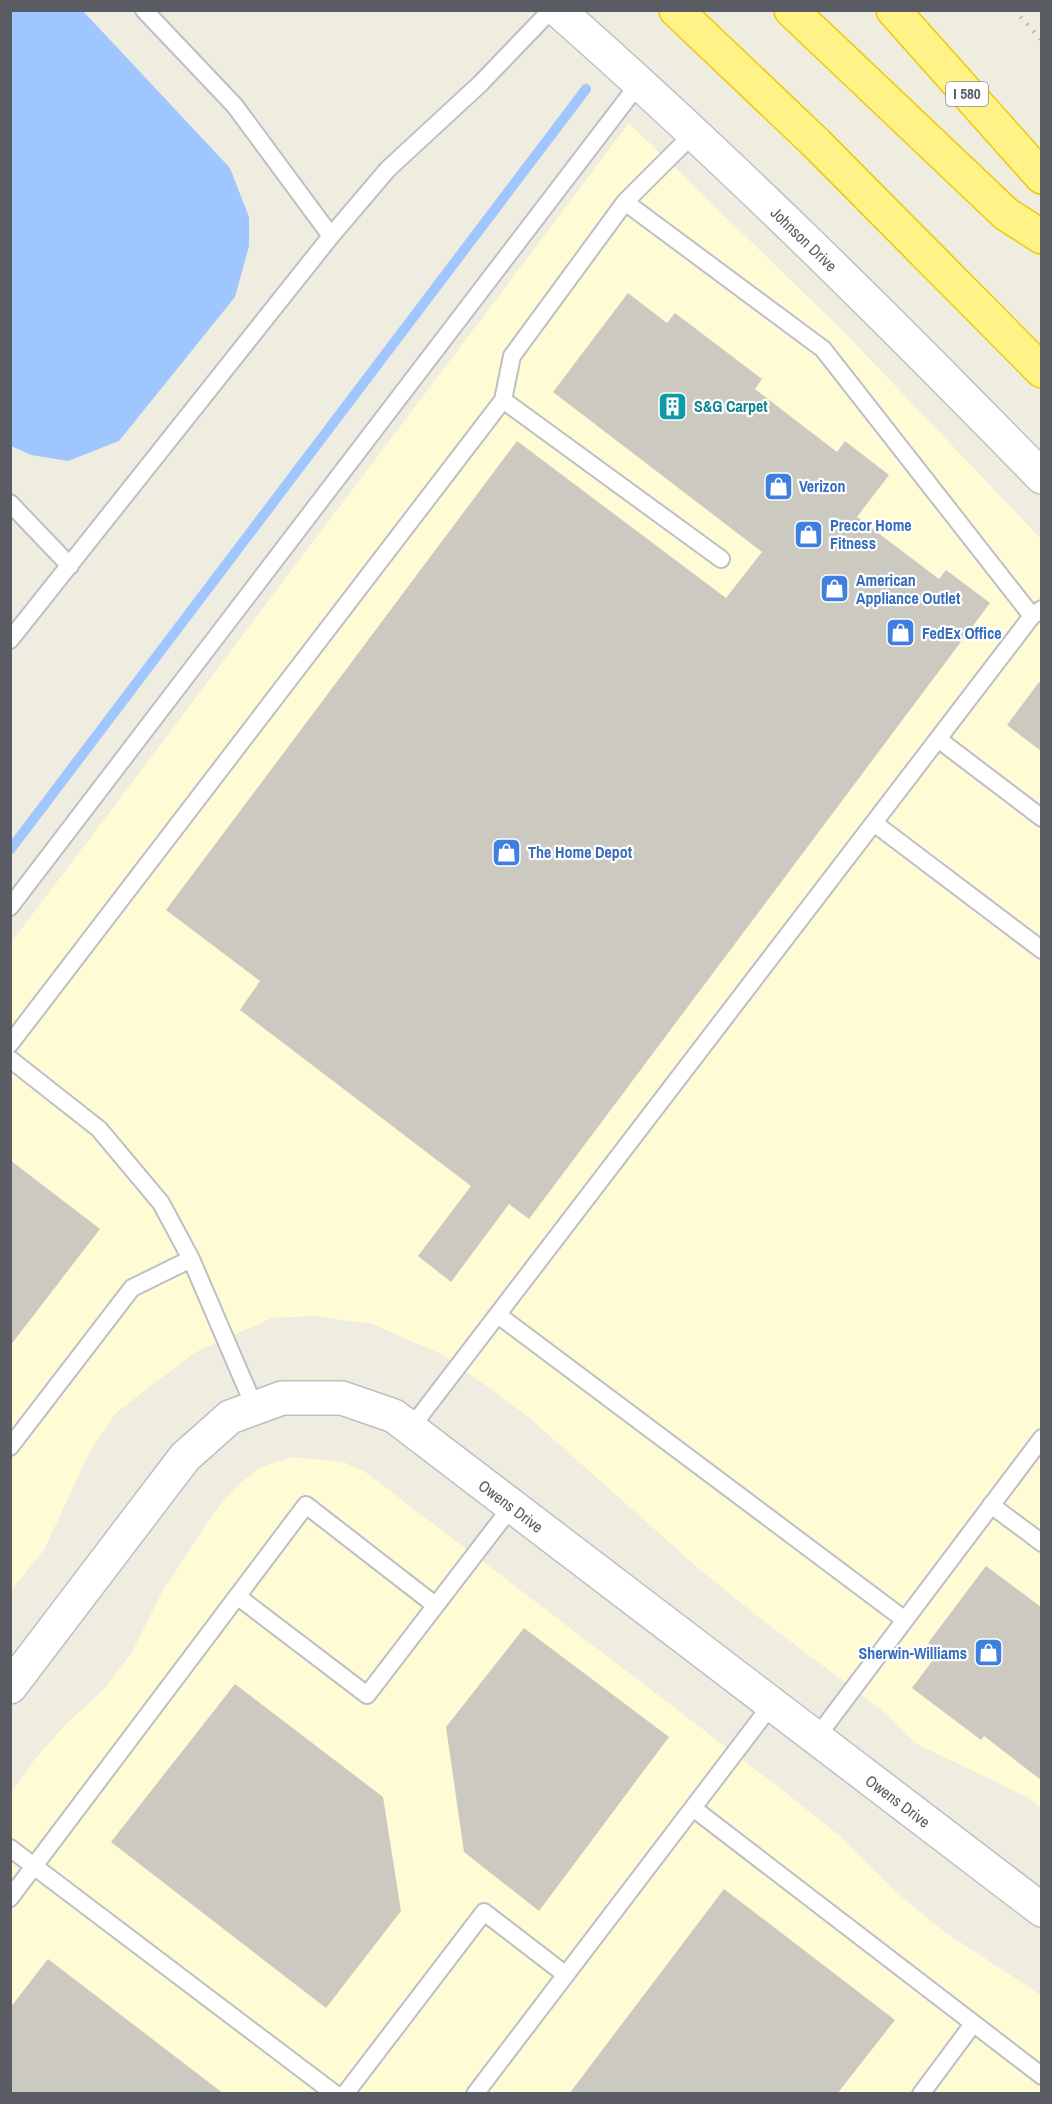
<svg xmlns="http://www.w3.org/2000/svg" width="1052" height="2104" font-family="'Archivo Narrow',sans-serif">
<rect width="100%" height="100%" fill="#eeede0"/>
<path fill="#fffcd5" d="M629,123l217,211 195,205v1269l-16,-12 -108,-52 -39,-37 -121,-91 -60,-49 -165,-147 -34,-26 -59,-41 -67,-29 -58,-8 -42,2 -78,35 -78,60 -25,36 -47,101 -33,40 -1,-646z
M292,1457l51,5 21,9 417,318 60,48 63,62 42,34 95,62v98l-1030,1v-301l24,-34 31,-35 37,-34 29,-38 30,-60 53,-81 22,-25 22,-18z"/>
<path fill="#a0c6ff" d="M11,10l72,1 147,157 19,49v29l-14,51 -116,144 -51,20 -37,-6 -20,-9z"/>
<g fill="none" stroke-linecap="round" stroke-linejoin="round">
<path stroke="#a0c6ff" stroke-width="10" d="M10,850l576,-761"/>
</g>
<path fill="#cbc9c0" d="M628,293l39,30 8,-10 87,66 -7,10 82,63 8,-11 44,34 -32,42 82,62 7,-9 44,33 -461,616 -20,-15 -58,78 -33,-26 53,-70 -231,-176 20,-29 -94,-71 351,-469 209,157 36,-46 -209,-160z
M1039,682l2,2v67l-34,-26z
M10,1160l90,69 -90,117z
M986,1566l55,41v173l-57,-44 -3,4 -69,-52 27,-36 -11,-9z
M524,1628l145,109 -130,174 -75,-59 -18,-125z
M235,1684l148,113 18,114 -75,97 -215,-166z
M724,1889l171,131 -58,74h-268z
M48,1959l176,135h-214v-86z"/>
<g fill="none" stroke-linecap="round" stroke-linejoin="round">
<defs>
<path id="lane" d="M625,202l198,147 209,267
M331,236l57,-67 92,-85 71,-74
M503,400l218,159
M10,503l60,63
M10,640l321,-404 -96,-130 -91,-96
M938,739l104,79
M874,823l168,127
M10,907l630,-825
M10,1044l493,-644 9,-44 113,-154 69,-69
M10,1059l89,70 62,74 30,56 64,149
M498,1315l407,305
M410,1429l622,-813 10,-7
M10,1447l122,-159 59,-29
M991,1505l51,38
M237,1596l130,99 145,-189
M816,1738l226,-300
M693,1808l349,268
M10,1848l325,246
M10,1898l296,-393 129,100
M345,2094l139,-182 82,63
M475,2094l297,-390
M921,2094l52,-70"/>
<path id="street" d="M10,1687l175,-230 45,-40 52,-19h60l52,18 648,494"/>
<path id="secondary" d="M558,10c168,148 327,306 484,467"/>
<path id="highway" d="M676,10l140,133 226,228
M791,10l215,204 36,23
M893,10l149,167"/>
</defs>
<use href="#lane" stroke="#bebfc6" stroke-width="20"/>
<use href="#street" stroke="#bebfc6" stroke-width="36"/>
<use href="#secondary" stroke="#bdc0c8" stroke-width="36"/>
<use href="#highway" stroke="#efca00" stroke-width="36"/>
<use href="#lane" stroke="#fff" stroke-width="16"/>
<use href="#street" stroke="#fff" stroke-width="33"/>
<use href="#secondary" stroke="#fff" stroke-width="33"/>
<use href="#highway" stroke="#fff387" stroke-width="33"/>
<path stroke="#b5b5b6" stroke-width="4.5" stroke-dasharray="1.5 8" stroke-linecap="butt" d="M1014,10l28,30"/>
</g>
<defs>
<symbol id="building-square" viewBox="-11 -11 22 22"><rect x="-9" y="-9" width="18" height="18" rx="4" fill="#0f9aa8" stroke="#fff"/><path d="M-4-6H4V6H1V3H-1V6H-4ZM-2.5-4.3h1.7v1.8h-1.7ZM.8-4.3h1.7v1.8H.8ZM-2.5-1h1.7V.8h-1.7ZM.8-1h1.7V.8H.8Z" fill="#fff"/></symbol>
<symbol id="shop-square" viewBox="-11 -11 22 22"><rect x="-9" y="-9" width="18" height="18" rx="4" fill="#3f7fe0" stroke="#fff"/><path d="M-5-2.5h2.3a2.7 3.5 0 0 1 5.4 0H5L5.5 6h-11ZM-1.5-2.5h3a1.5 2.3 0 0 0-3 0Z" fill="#fff"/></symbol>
</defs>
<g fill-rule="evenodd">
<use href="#building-square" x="656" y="390" width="33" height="33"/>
<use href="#shop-square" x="762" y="470" width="33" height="33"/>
<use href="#shop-square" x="792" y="518" width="33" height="33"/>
<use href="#shop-square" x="818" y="572" width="33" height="33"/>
<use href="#shop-square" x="884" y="616" width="33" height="33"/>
<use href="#shop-square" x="490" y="836" width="33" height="33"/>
<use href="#shop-square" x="972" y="1636" width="33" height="33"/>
</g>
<g text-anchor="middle" stroke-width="4.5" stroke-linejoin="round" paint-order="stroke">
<rect fill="#fff" stroke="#8b8d92" stroke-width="1.5" x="946" y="82" width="42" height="24" rx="4.5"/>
<g font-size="15" font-weight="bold" fill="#595c63">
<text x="967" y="99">I 580</text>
</g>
<g font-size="16" fill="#595c63" stroke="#fff">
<text transform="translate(804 239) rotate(44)" y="6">Johnson Drive</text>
<text transform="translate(511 1506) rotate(37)" y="6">Owens Drive</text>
<text transform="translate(898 1801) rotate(37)" y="6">Owens Drive</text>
</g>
<g font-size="16" font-weight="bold" fill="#0d838f" stroke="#fff" text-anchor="start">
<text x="694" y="412">S&amp;G Carpet</text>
</g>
<g font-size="16" font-weight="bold" fill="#366cbe" stroke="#fff" text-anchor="start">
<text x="799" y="492">Verizon</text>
<text x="830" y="531">Precor Home<tspan x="830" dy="18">Fitness</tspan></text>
<text x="856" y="586">American<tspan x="856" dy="18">Appliance Outlet</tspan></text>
<text x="922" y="639">FedEx Office</text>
<text x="528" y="858">The Home Depot</text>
<text x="967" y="1659" text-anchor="end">Sherwin-Williams</text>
</g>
</g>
<rect width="1052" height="2104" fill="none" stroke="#595c63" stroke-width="24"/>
</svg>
